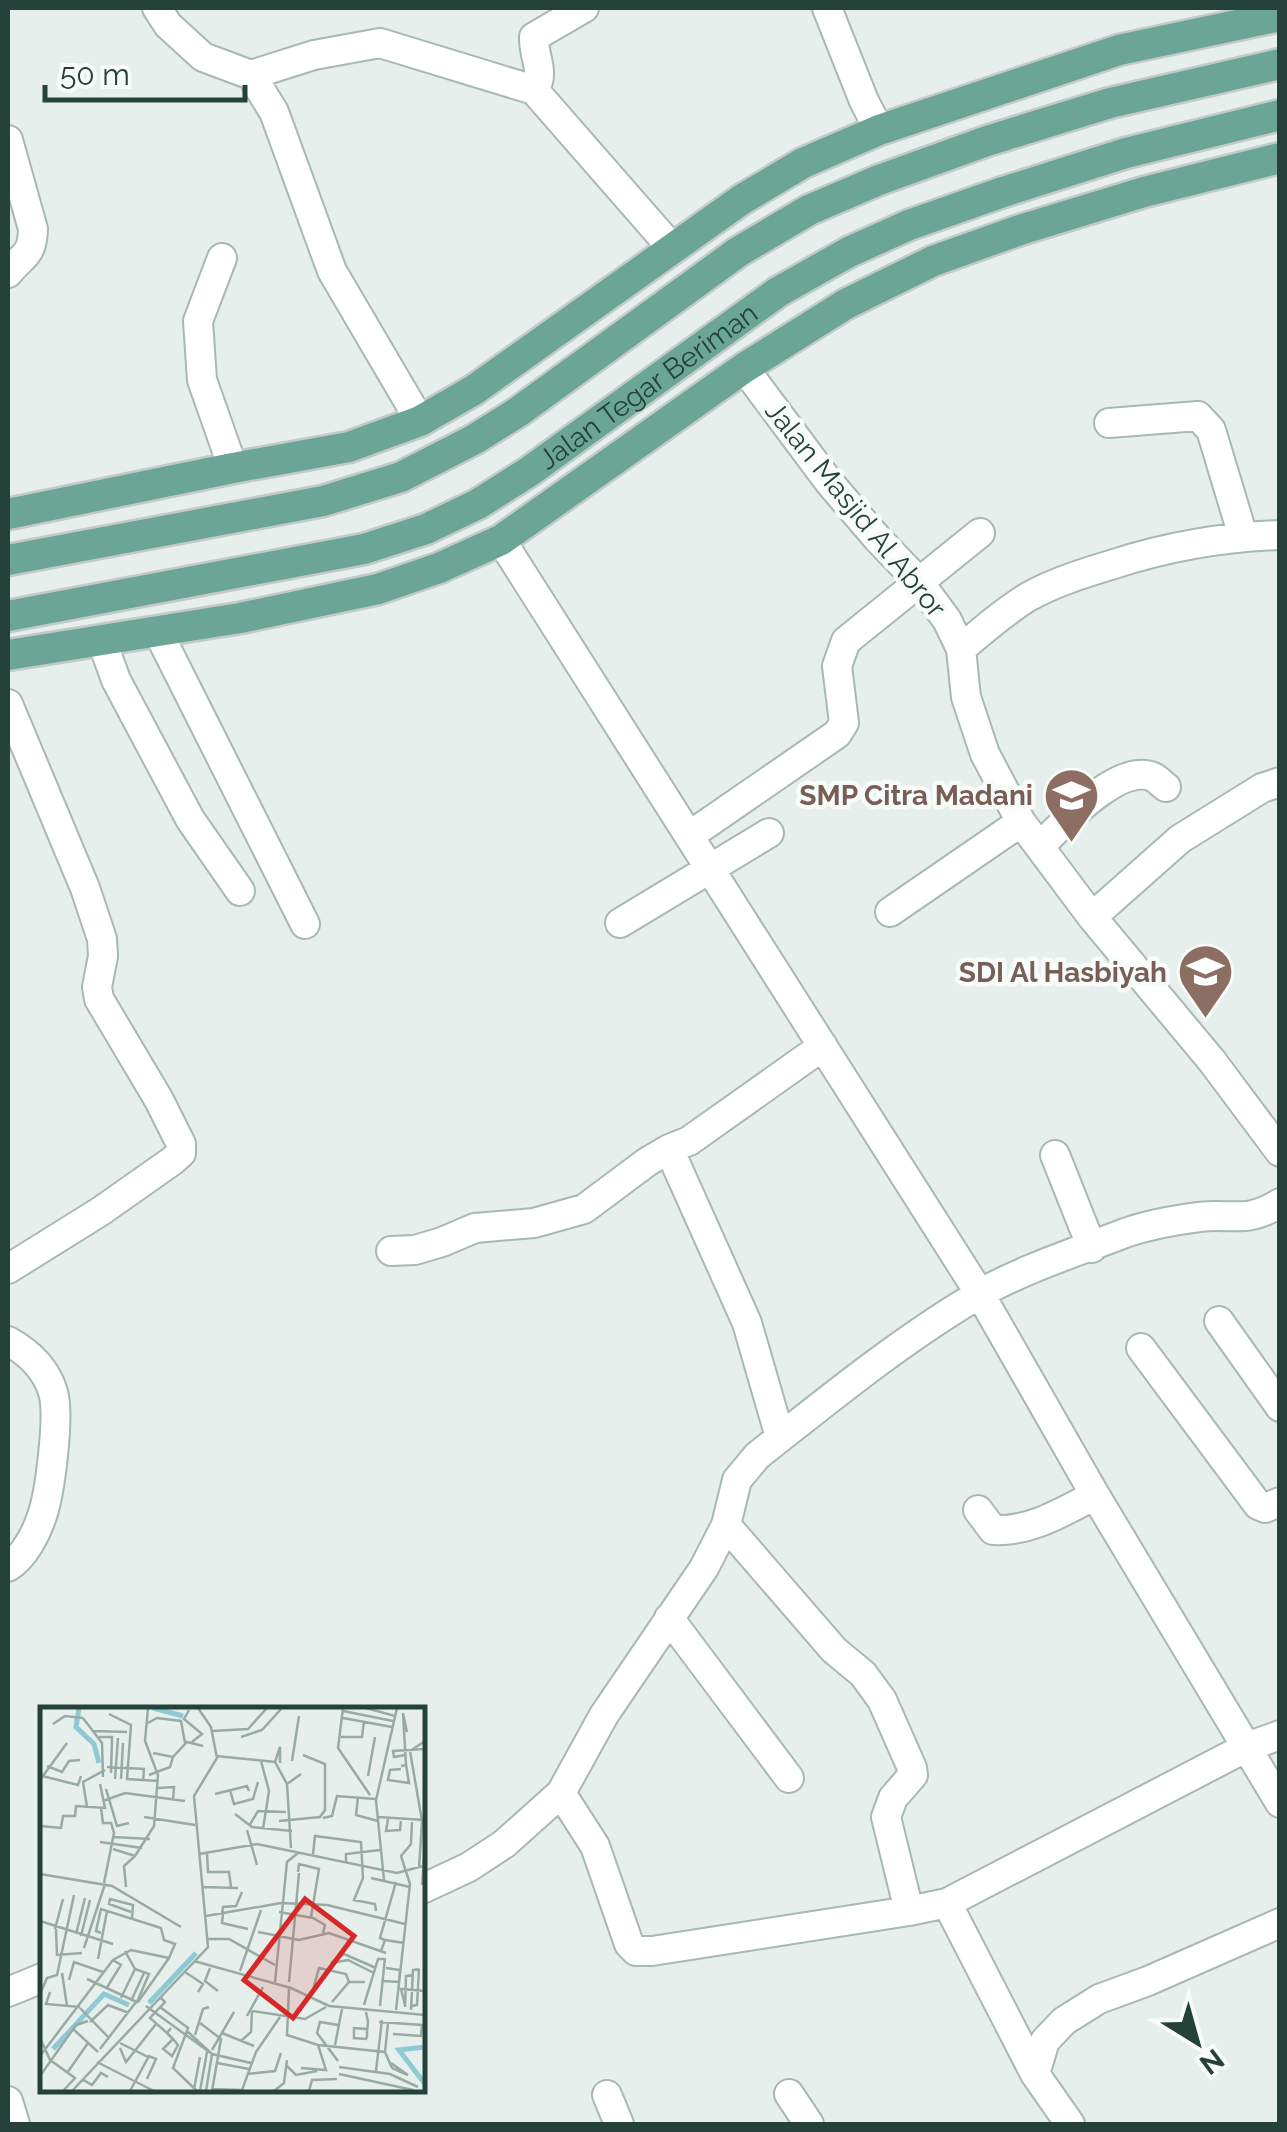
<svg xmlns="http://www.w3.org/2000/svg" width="1287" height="2132" font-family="Raleway,sans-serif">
<rect width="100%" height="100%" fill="#e6efeb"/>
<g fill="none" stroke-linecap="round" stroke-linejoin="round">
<defs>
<path id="minor" d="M157,8l11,17 35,32 48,18 23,37 58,159 88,150
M827,8l37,93 15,29
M251,75l63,-20 66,-12 154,47c12,-18 -1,-33 0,-53l50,-29
M534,90l138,158
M8,140l25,89c-1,28 -10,25 -25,44
M222,258l-24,63 4,59 31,88
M744,368l85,114 48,56 42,44 28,38 14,29 5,48 19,57 36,68 71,95 120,144 68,91
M1109,423l89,-7 13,14 32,106
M501,540l479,754 115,201 185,308
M158,632l147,292
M102,641l14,39 74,139 50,72
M961,649c22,-19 43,-37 67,-52 27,-15 56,-24 86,-33 56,-18 107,-27 166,-29
M8,704l77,184 17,51 1,17 -6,31 2,12 60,101 22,44v9l-9,8 -71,50 -93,58
M689,836l148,-102 7,-11 -7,-57 9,-25 134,-108
M1040,846c22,-21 79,-84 113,-69 2,0 11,9 13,10
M890,912l131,-90
M1092,917l88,-78 82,-51 18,-6
M620,923l149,-90
M669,1149l78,174 33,114
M1055,1155l37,93
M391,1251l24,-1 27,-8 33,-14 59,-5 50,-14 63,-47 22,-13 20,-8 134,-95
M1219,1321l61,86
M8,1341c20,11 38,28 45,51 7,23 -3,101 -11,124 -6,18 -18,41 -34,51
M1141,1348l117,157 7,3 15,-6
M978,1510l15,20c38,2 69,-18 102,-35
M726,1525l108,125 29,24 19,26 30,68 1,7 -20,23 -7,19 23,94
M669,1618l120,160
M561,1793l34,53 34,98 7,7h16l257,-40 38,-8 300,-156 33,-12
M422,1889l47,-22 35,-23 57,-51 43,-78 100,-147 22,-43 11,-45 20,-24c71,-56 143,-115 221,-161 42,-25 101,-44 147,-62 23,-8 50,-13 74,-16 35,-4 47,7 81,-14
M947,1903l88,171 35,50
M8,1992l34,-14
M1035,2074l10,-33 19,-20 35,-22 49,-18 132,-58
M789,2094l20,30
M607,2095l12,29
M8,2101l7,23"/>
<g id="primary">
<path d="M8,514l225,-46 116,-21 71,-26 54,-31 267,-190 62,-37 76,-33 240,-80 161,-34"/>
<path d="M8,560l315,-59 78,-24 74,-38 43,-27 220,-160 71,-42 70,-30 108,-39 123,-38 170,-39"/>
<path id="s1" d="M8,616l356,-67 62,-20 52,-25 52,-33 248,-179 71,-40 60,-27 94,-33 123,-39 154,-38"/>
<path d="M8,655l232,-37 138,-29 61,-21 62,-28 243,-172 102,-64 87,-43 87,-31 124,-38 136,-34"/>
</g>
</defs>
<use href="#minor" stroke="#a8b8b2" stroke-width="32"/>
<use href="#primary" stroke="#c2cac8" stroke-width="35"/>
<use href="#minor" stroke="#fff" stroke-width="28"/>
<use href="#primary" stroke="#6aa596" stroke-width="30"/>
</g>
<defs>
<symbol id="school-pin" viewBox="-11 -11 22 30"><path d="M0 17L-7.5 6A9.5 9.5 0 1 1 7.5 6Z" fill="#8d6e63" stroke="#f7fbf9"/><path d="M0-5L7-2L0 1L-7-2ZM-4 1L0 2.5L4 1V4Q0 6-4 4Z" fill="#fff"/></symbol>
</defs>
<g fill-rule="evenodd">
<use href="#school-pin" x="1040" y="764" width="63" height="86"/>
<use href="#school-pin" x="1174" y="940" width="63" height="86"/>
</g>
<g text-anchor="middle" stroke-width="9" stroke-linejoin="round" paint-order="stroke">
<g font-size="28" fill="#24423a" stroke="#f7fbf9">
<text dy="10" stroke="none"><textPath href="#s1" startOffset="692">Jalan Tegar Beriman</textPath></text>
<text transform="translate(856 509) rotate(51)" y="10">Jalan Masjid Al Abror</text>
</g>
<g font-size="28" font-weight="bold" fill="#785e54" stroke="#f7fbf9" text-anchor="end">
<text x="1033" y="805">SMP Citra Madani</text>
<text x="1167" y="982">SDI Al Hasbiyah</text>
</g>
</g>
<g transform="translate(40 1707)">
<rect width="385" height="385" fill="#e6efeb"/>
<path fill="none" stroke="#8ec9d4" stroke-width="5" d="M39,1l-3,19 18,17 5,19M113,1l30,8M109,296l47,-50M385,340l-26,3 26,34M13,342l51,-55 25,11"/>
<path fill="none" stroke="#98aaa4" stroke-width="2.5" d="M303,1l-5,40 32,47M326,1l29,8M149,3l-5,9 18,15 -10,8M303,4l50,10M69,7l22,11 -4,54 31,2M43,11l19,25 1,34M303,11l49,9M13,17l12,-8 18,2M106,17l11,-6 24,3 4,22M53,24l34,1M172,24l36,-2 19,-21M59,30h13l-1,36M201,30l21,-7 20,-22M301,30h21l2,-16M113,46l20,4 14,-15 16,4M365,48l-11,2 -1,-6 32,-2M176,49l59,6 12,22M221,54l8,30 -6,38M252,54l7,-45M235,55l5,-15v16M7,59l15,6 7,-11 11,-1M361,59l5,-1 -3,-52 4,19M67,60l37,2 -1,11M361,62l-11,1 -2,10 21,3 -3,-18M109,68l21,-8 3,-10M2,69l36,9 3,-9M328,69l7,-39M75,72l3,-41M81,72l2,-36M0,73l27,-37M118,81l16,-1 -1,14M66,82l11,37 12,-3M190,83l4,14 19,-5 5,-17M175,87l32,-8 2,5M318,90l-2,18 22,6M63,94l22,-8 60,8M47,100l-4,-25 22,-12M61,101l2,15h8l3,10 -10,50M195,107l17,13 40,4M104,110l51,8M338,110l47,3M283,111l9,-2 5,-20 38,3M348,112l-2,12 14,-1 1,-9M239,114l41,-4 5,-7v-46l-22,-9M0,119l21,2 2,-12h12l1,-10 29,2 -5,-24M209,119l9,-15 28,1M207,123l10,35M74,130l36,2M60,135l42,6M251,141l-4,-64 14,-10M73,142l22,7 19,-30 4,-51 -13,-34 3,-33M167,146l1,19h21l2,15M159,147l58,-10 140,29 26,-7M273,147l2,-18 46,6 2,36 -9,22 21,4 1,7M306,156v-9l34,-4M379,161l3,-47 -12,-70 15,-10M258,165l1,-8 20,5 -8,48M0,167l72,12 69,41M331,171l39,9M344,173l-8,-80 21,-92M382,178l3,-40M86,180l-2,-21 11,-10M162,180l36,1M241,196l46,2 78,19M91,205l-22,-8 1,-5 23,6 -1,14M239,205l34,6 12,7 -2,8M182,207l1,-7 13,-1 6,-14M183,207l-1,9 26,6M166,209l75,-13M0,214l73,23M15,222l8,-30M16,222l1,26 25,-2M218,225l41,8 30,-7 57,20M36,227l9,-36M41,229l9,-36M168,232h21l46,26M345,233l-5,-2 16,-56M44,241l21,-64M341,244l4,-11 19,3M58,252l9,-48M154,254l97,27 38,18 96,9M170,261l-5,13 13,10M200,264l21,-61M145,265l18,12 -5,8M22,266l5,33M334,266l-26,-13 -17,3 13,-9 32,14M47,272l50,23 12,-28 -14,-5 -10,-18M29,273l5,-18 29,10M343,274l16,1 1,-12 -14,-2M235,275l12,-120 11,-9M249,275l10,-109M66,282l15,-24 -8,-5M249,282l-2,46 31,10 67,7M10,285l-4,12 34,3M272,286l7,-25 27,6 3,8M0,287l7,-16 10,-3 17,-80M81,291l14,-29M121,291l4,4 -15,16 17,15 4,-5M91,294l13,-28M98,295l31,-44M292,295l17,-20h16M324,298l14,-46h7M365,298l-4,-16 24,2M106,299l66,48 -6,37M340,299l5,-48M372,299l5,-1 2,-36M120,300l28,21 -15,40 24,23M365,300l1,-31 7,-1M40,301l29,30M356,303l14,-126 -9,-28 10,-12 1,-22M371,303l2,-40 6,-1M212,304l53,8 21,-12M326,305l2,10 -1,10v5l-1,2 -12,-1v-10l13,1M207,309l16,-29M50,315l18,-17 21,8M339,315l43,3 -1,11 -28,-2M160,316l21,16 -9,52M348,316l-3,29 7,16M298,318l-18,-3 -3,11 21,28M33,322l25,23M147,324l25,23 39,9M127,326l6,6 -10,10 9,7 6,-11 -5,-6M182,326l32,13M155,328l8,-26 6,-2M0,331l10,22 25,18 -12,13M202,333l9,-8 1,-21M80,336l28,14M295,338l7,-36M80,341l6,14 30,-38M60,342l36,-47M172,343l22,-38M0,349l73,-96 18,-10 38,8 6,-14 -11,-4 -3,-12 -60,-19 -5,22 5,2M57,355l57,29M177,356l32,6M351,356l17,12 -16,-7M247,359l9,9 21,-4M299,360l51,7 28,13M261,361l25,2 -8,-25M336,364l6,-51M27,366l21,-30M207,367l28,-3 6,-18M299,367l74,16M0,369l36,-51 12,-4M42,372l10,6 9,-12 7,4M154,382l6,-32M172,382l30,1M202,383l14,-38 24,-35M32,384l136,-144 -14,-151 23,-38 -6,-31 -13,-19M90,384l19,-35 7,3 -9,20M160,384l7,-39M234,384l10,-8 3,-23M269,384l3,-11 25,-1"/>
<path fill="#d62828" fill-opacity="0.15" stroke="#d62828" stroke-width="5" d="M265,192l49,37 -61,82 -49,-38z"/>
<rect width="385" height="385" fill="none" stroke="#24423a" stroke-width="5"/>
</g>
<rect width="1287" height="2132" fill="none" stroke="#24423a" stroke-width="20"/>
<g transform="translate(1197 2042) rotate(143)" stroke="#f7fbf9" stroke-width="8" paint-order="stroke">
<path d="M0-8L18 38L0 25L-18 38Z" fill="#24423a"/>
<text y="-15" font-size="28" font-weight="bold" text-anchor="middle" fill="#24423a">N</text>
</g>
<path d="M45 85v15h200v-15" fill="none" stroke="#24423a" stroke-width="5"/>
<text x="60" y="85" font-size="30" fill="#24423a" stroke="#f7fbf9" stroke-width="8" paint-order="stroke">50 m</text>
</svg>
